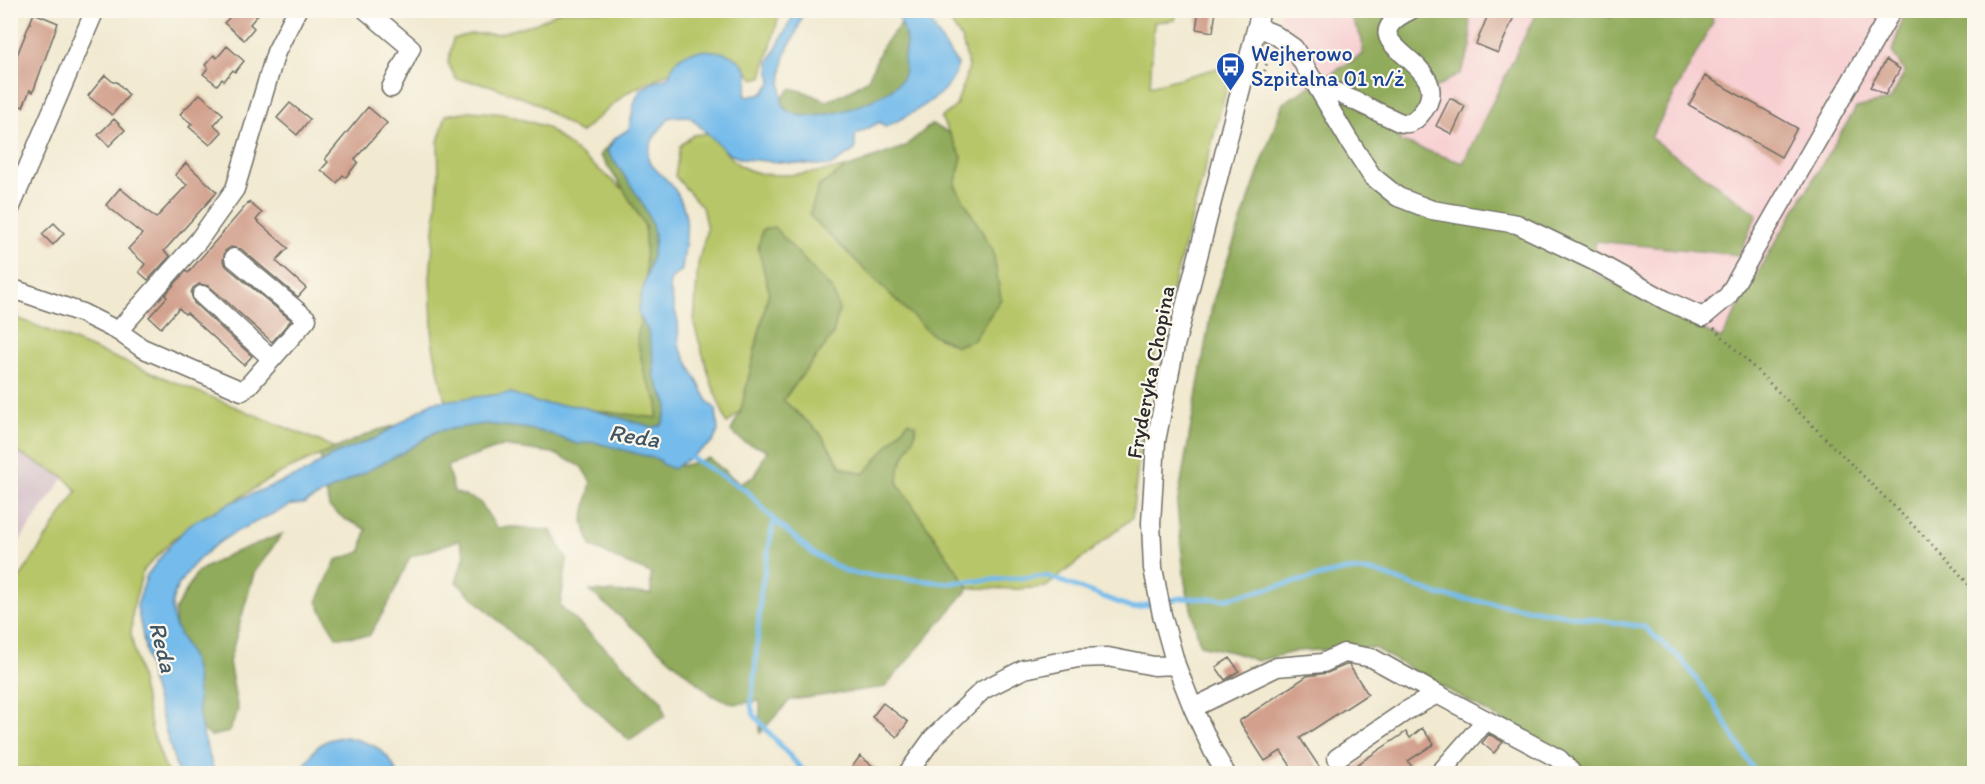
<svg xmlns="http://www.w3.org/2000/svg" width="1985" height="784" font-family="Itim,sans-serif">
<rect width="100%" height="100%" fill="#fbf7ec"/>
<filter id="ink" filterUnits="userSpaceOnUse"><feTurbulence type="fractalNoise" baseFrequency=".0167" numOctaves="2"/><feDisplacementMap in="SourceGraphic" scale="12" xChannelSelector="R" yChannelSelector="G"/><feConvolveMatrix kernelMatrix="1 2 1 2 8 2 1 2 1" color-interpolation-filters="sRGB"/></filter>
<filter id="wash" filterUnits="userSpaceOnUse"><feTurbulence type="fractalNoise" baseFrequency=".008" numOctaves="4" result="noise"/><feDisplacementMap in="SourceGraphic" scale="24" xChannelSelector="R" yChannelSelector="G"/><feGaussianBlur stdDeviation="1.35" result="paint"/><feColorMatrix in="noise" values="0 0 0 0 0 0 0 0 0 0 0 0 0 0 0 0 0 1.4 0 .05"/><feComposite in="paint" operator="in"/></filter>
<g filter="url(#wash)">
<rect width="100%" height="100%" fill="#f1e9d0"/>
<path fill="#f7cfd2" d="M1282,11h692l-253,328 -130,-67 -278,-167 -29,-54 -10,-3z"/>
<path fill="#d2bdc6" d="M11,449l53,28 -53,76z"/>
<path fill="#b7c668" stroke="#71784a" stroke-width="1.5" d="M776,10l3,6 -17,61 -8,2 -18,-20 -24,-7 -84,40 -48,41 -44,-30 -47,-18 -33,-6 -8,-16 5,-24 17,-5h27l40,-11 23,-12z
M943,11h234l-2,9 -21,2 -4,64 83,-22 -86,320 -15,134 -86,69 -29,2 -48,-1 -71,-104 1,-16 16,-34 -7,-12 -43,52 -24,-7 -21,-34 -37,-33 50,-65 -75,-88 11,44 -28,119 -14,14 -16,-42 -17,-58 4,-60 9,-35 -5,-22 -27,-31 5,-30 13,-11 16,-2c10,10 20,26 32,33 26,17 76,5 105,2l-27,18 174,65 -38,-66 7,-28 -21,-39 15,-12 13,-39 -7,-27z
M470,111l35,3 41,13 78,63 21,36 1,57 -1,93 13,26 -1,16 -135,-15 -75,7 -14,-64 -3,-68 9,-104 -1,-32 8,-27z
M10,315l326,133 -58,26 -104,64 -31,33 -10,36 -2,28 21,96 15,42h-92l-19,-6 -45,2v-178l66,-100 -13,-14 -53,-28z"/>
<path fill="#91ab5c" stroke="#5e6b44" stroke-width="1.5" d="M1348,11h122l-1,3 2,33 -11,27 -29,16 -32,51 64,22 74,-152h56l18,7 4,-7h96l2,11 -62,116 106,76 -18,41 -143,-14 -5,30 130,68 47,-84 88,-147 34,-8 15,-28 -13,-20 13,-41h69v762h-389l-22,-18 -189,-107 -76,3 -41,10 -21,-8 -36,-8 -15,-62 -8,-78 36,-204 70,-198 80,-49 -1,-15z
M900,25l19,16 -14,73 -144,8 30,-34 14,4 22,9 21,-9 20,-13 15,-34z
M932,124l17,9 13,24 -7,28 38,66 8,48 -27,41 -17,6 -26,-12 -122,-119 10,-29 27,-18 58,-21z
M613,140l39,56 24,212 -15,41 20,17 28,-8 31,26 15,-8 12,-26 -23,-8 -13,-11 10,-21 28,-119 -11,-44 5,-18 11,-2 59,64 6,19 -6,25 -50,65 37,33 21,34 23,7 44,-52 8,3 -1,9 -16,34 -1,16 71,104 -84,99 -95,13 -30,33v-32l-26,3 -22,-9 -122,-104 61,3v-21l-28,-11 -32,-16 -8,-25 8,-39 -10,-16 -28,-13 -51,-7 -55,20 7,26 25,9 18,27 19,-1 36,4 15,29 -7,46 102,95 3,15 -36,24 -173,-158 9,-27 -6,-15 -49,17 -19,42 -22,37 -33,1 -19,-35 19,-42 25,-8 5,-23 -21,-10 -16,-12 -9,-52 58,-25 50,-12 139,-11 90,11 1,-16 -13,-26 -8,-37 9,-56 -1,-57 -21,-36 -24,-35z
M282,534l-28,39 -25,89 9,49 -9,21 -18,4 -16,-12 -19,-83 -1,-31 22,-38 33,-18z"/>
<path fill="#74bbeb" stroke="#50738b" stroke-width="1.5" d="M788,11l15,1c-3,9 -5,18 -9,26 -3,4 -6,8 -7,12 -5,11 -8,44 -4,55 13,29 110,-5 120,-28 3,-6 2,-11 1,-17 0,-6 2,-13 2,-19 -1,-10 -6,-21 -10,-30h30l11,23 20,30c-1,4 -2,10 -4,14 -11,21 -47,39 -68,49l-5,-5 -25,13v15l-25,16 -88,-7 -13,-5 -40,-38 -19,1c-10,13 -23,24 -22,42 5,11 18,18 25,28 21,29 12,50 9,83l-10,8 -3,7 9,38 1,23 30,57 7,6 2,22 -5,11 -40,27 -11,-5 -2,-4 -66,-18 -17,2 -29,-11 -25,-5 -38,-4 -48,7 -33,21 -101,52 -12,1c-42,21 -80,33 -108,73 -6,9 -11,17 -11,29 -1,21 15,36 21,55 6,18 4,35 6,54 3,19 11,39 15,57h-36l-26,-89 -15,-78 10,-31 24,-31 19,-20 40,-21 81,-33 2,-4 10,-4 8,-6 47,-19 55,-35 78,-9 27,10 41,3 73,21 8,-1 3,-3 5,-18 -14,-29v-15l-6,-30 -10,-18c2,-23 13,-44 16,-68 5,-28 -32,-71 -47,-94l8,-13 14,-9c8,-34 3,-41 39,-52 3,-5 5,-13 9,-17 16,-17 68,-11 71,16 1,5 -2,13 -3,18l3,3 14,-3 9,-11 -2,-21 24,-46z
M345,737c25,5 42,11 52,36h-96c11,-21 17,-35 44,-36z"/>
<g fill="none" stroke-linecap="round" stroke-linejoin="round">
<path stroke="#74bbeb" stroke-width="5" d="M687,455l60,36 27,29 40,34 33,18 12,2 89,9 99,-7 86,32 48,-10 43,1 122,-29 30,2 63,23 205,32 39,34 32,44 41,69
M774,520l-13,71 -6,80 -4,35 3,9 18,21 34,38"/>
</g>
<g id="blocks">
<path fill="#d2a08d" d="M220,10h42l-12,14 4,4 -10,12 -20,-17 5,-5z
M1199,10h17l-3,22 -17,-3z
M1490,10h27l-19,43 -22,-9z
M34,13l24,10 -25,69 -3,-2 -7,17 -13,-5v-44l5,2z
M227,46l17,15 -9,11 -2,-2 -9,11 -2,-2 -5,6 -14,-11 5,-6 -3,-3 9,-10 3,3z
M1886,60l14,9 -15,26 -15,-8z
M105,75l8,7h4l12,13 -17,20 -24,-19z
M1705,76l92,52 -16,29 -92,-52z
M200,94l23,20 -9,11 8,7 -12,13 -21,-18 3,-3 -12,-10z
M1450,98l15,8 -13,28 -16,-8z
M290,103l20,16 -13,16 -20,-17z
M368,107l19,16 -32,36 3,3 -12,15 -3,-2 -6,8 -16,-13 7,-8 -3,-3z
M114,119l11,11 -16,16 -11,-11z
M186,163l31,29 -53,59 6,5 -22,24 -9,-8 6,-8 -17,-15 14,-15 -36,-29 14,-17 36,30 31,-33 -12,-10z
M249,202l13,11 -6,7 32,28 -12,13 30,27 -8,9 -57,-48 -10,-2 -6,4 -2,10 4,6 64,53 -19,22 -63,-56 -10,-2 -6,4 -2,5 3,10 58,53 -8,9 -57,-52 -2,1 -6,-6 -18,20 -12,-11 18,-20 -2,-2 21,-24 2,2z
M54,223l10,10 -11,12 -11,-11z
M1230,658l9,13 -14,9 -9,-13z
M1346,665h3l19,29 -68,44 24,36h-28l-15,-23 -16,10 -26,-40 68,-45 20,-3z
M883,703l25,19 -11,15 -25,-20z
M1422,728l12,16 -26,17 8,13h-73l63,-42 4,6z
M1489,734l14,8 -9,11 -12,-10z
M860,756l23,18h-36z"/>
</g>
</g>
<g filter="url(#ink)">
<use href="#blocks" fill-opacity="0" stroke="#706e65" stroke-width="1.5"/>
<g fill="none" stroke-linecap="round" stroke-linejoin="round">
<defs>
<path id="minor" d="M366,10l45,38 -20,40
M1257,27l17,7 20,14 54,91 24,37 26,21 34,13 85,14 83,40 65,36 38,17 25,-21 164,-286
M1313,81l86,41c9,3 14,1 20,-6 50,-54 -83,-70 -8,-106
M10,209l85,-199
M10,288l72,25 36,18 24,17 100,43 6,-5 59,-67 -73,-61
M202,295l70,64
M118,331l80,-90 37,-52 41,-137 21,-42
M1193,708l84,-41 46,-4 21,-10 28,5 65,36
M1486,720l73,39 14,15
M1337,758l69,-47 31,-17 49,26 -47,54
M907,774l26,-36 50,-48 41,-21 54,-11 30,-1 46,9 22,-1
M1226,774l-13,-23 -20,-43 -17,-43 -14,-50 -9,-47 -2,-45 5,-82 19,-95 86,-336"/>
</defs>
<use href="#minor" stroke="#706e65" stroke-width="21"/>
<path stroke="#706e65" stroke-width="3" stroke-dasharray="1.5 4.5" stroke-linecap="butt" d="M1263,77l7,-26
M1714,328l234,232 26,31"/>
<use href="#minor" stroke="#fff" stroke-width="18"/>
</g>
</g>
<defs>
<symbol id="bus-pin" viewBox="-11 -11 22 30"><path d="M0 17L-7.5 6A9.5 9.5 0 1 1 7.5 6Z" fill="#1a4fb4" stroke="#fbf7ec"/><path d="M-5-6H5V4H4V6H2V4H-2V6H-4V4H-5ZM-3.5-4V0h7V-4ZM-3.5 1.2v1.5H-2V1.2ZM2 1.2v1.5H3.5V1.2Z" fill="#fff"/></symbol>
</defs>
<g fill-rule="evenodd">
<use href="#bus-pin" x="1214" y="50" width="33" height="45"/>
</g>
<g text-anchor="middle" stroke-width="4.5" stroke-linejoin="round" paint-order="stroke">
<g font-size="22" fill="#164399" stroke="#fbf7ec" text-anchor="start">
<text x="1251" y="61">Wejherowo<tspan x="1251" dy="25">Szpitalna 01 n/ż</tspan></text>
</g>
<g font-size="22" fill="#2b2b2b" stroke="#fbf7ec">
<text transform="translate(1150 372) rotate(-79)" y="8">Fryderyka Chopina</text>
</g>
<g font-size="24" font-style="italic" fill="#415665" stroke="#fbf7ec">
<text transform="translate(634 436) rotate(9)" y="8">Reda</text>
<text transform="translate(163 647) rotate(76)" y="8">Reda</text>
</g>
</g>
<rect width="1985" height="784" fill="none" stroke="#fbf7ec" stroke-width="36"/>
</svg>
